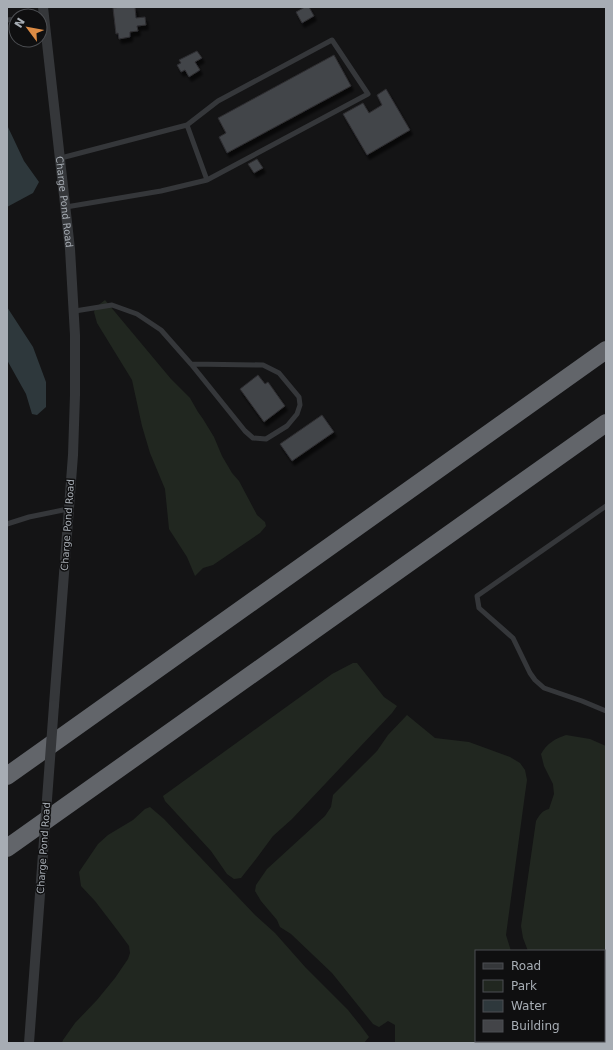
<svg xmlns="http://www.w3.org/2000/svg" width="613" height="1050" font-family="'DejaVu Sans',sans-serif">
<defs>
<filter id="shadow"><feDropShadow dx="2.5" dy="4.5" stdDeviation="1" flood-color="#0009"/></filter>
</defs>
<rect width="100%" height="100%" fill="#141415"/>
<path fill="#212720" d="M105,300l66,79 19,19 8,14 5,7 11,18 8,19 10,17 7,8 18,34 8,7 1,4 -6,7 -47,32 -10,3 -8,8 -8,-19 -18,-28 -4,-40 -15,-36 -8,-27 -10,-46 -35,-57 -3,-11 2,-5z
M353,663h4l27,34 13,9 -5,7 -100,106 -19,17 -17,23 -15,19 -7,1 -7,-5 -16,-23 -46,-50 -2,-5 169,-122z
M407,715l28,23 34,4 41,15 10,6 5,7 2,10 -2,14 -19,141 5,16h-35v90h23v2h-104v-18l-7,-4 -9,6 -6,-3 -41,-51 -41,-39 -11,-7 -3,-7 -16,-19 -6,-10 1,-6 11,-16 58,-53 6,-9 2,-12 44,-44 11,-16z
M566,735l24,4 16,7v297h-42l-1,-2h41v-90h-76l-5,-13 -2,-12 15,-105c4,-7 6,-10 13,-12l5,-15 -1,-10 -9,-18 -3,-12c6,-11 14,-15 25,-19z
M150,807l14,12 91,96 20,18 31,35 42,42c7,9 14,17 21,27l-5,6h-302l1,-3 12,-17 22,-23 18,-22 13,-19 2,-6 -1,-7 -11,-15 -23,-30 -14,-15 -2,-14 19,-28 10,-9 25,-15 12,-11z"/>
<path fill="#2e383c" d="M7,125l17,36 15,21 -6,11 -26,14z
M7,307l26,40 13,35v25l-9,8 -5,-1 -6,-20 -19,-34z"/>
<path fill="#434448" stroke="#2e2e31" filter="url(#shadow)" d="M122,7h13l1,11 9,-1 1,8 -9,1 1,5 -8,1v5l-11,2 -1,-6 -2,1 -3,-26z
M305,7h4l5,9 -12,7 -6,-11z
M197,51l5,7 -7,4 5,8 -11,7 -4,-7 -4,2 -4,-7 4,-2 -2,-3z
M334,55l17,31 -124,67 -8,-16 7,-4 -8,-15z
M386,89l24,41 -43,25 -24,-41 20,-11 6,10 13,-8 -5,-10z
M257,159l6,9 -9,5 -6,-9z
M258,375l7,9 3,-2 17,24 -21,16 -24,-33z
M322,415l12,17 -42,29 -12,-17z"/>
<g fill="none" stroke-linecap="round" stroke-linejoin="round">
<path stroke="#35373a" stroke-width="5" d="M7,20l9,-1
M187,125l31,-24 114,-61 36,54 -161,86
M61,158l126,-33 20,55 -46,11 -95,16
M75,311l37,-6 25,9 24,16 30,34 54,67 8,7 13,1 21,-13 10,-12 3,-9 -1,-8 -20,-24 -16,-8 -72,-1
M606,506l-129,90 2,12 34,30 17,35 5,7 9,8 38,13 24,10
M7,524l22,-7 39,-8"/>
<g stroke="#35373a" stroke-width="10">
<path id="s1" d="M43,7l27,242 5,86v60l-2,60 -19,250"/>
<path d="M29,1043l13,-176"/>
</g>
<path stroke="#62656a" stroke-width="18" d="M7,776l599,-426
M7,848l599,-425"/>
<path stroke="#35373a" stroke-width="10" d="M42,867l12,-162"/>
</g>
<g text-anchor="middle" stroke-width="3" stroke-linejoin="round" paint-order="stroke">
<g font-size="10" fill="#a7adb4" stroke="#0f0f10">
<text dy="4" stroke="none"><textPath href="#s1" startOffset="196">Charge Pond Road</textPath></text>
<text transform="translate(67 525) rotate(-86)" y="4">Charge Pond Road</text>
<text transform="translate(43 848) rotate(-86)" y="4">Charge Pond Road</text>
</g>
</g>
<rect width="613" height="1050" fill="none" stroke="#a7adb4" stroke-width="16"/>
<rect x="475" y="950" width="130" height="92" fill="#0f0f10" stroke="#4c4e52"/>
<rect x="483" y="963" width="20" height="6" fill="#35373a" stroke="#4c4e52"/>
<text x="511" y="970" font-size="12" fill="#a7adb4">Road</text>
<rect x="483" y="980" width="20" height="12" fill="#212720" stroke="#4c4e52"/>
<text x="511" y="990" font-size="12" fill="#a7adb4">Park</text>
<rect x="483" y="1000" width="20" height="12" fill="#2e383c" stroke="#4c4e52"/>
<text x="511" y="1010" font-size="12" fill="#a7adb4">Water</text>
<rect x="483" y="1020" width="20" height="12" fill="#434448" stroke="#4c4e52"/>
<text x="511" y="1030" font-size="12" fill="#a7adb4">Building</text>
<g transform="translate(28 28) rotate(302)"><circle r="19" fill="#0f0f10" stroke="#4c4e52"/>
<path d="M0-3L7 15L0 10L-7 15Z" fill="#dc8b44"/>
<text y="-6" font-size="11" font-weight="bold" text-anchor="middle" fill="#a7adb4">N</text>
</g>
</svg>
